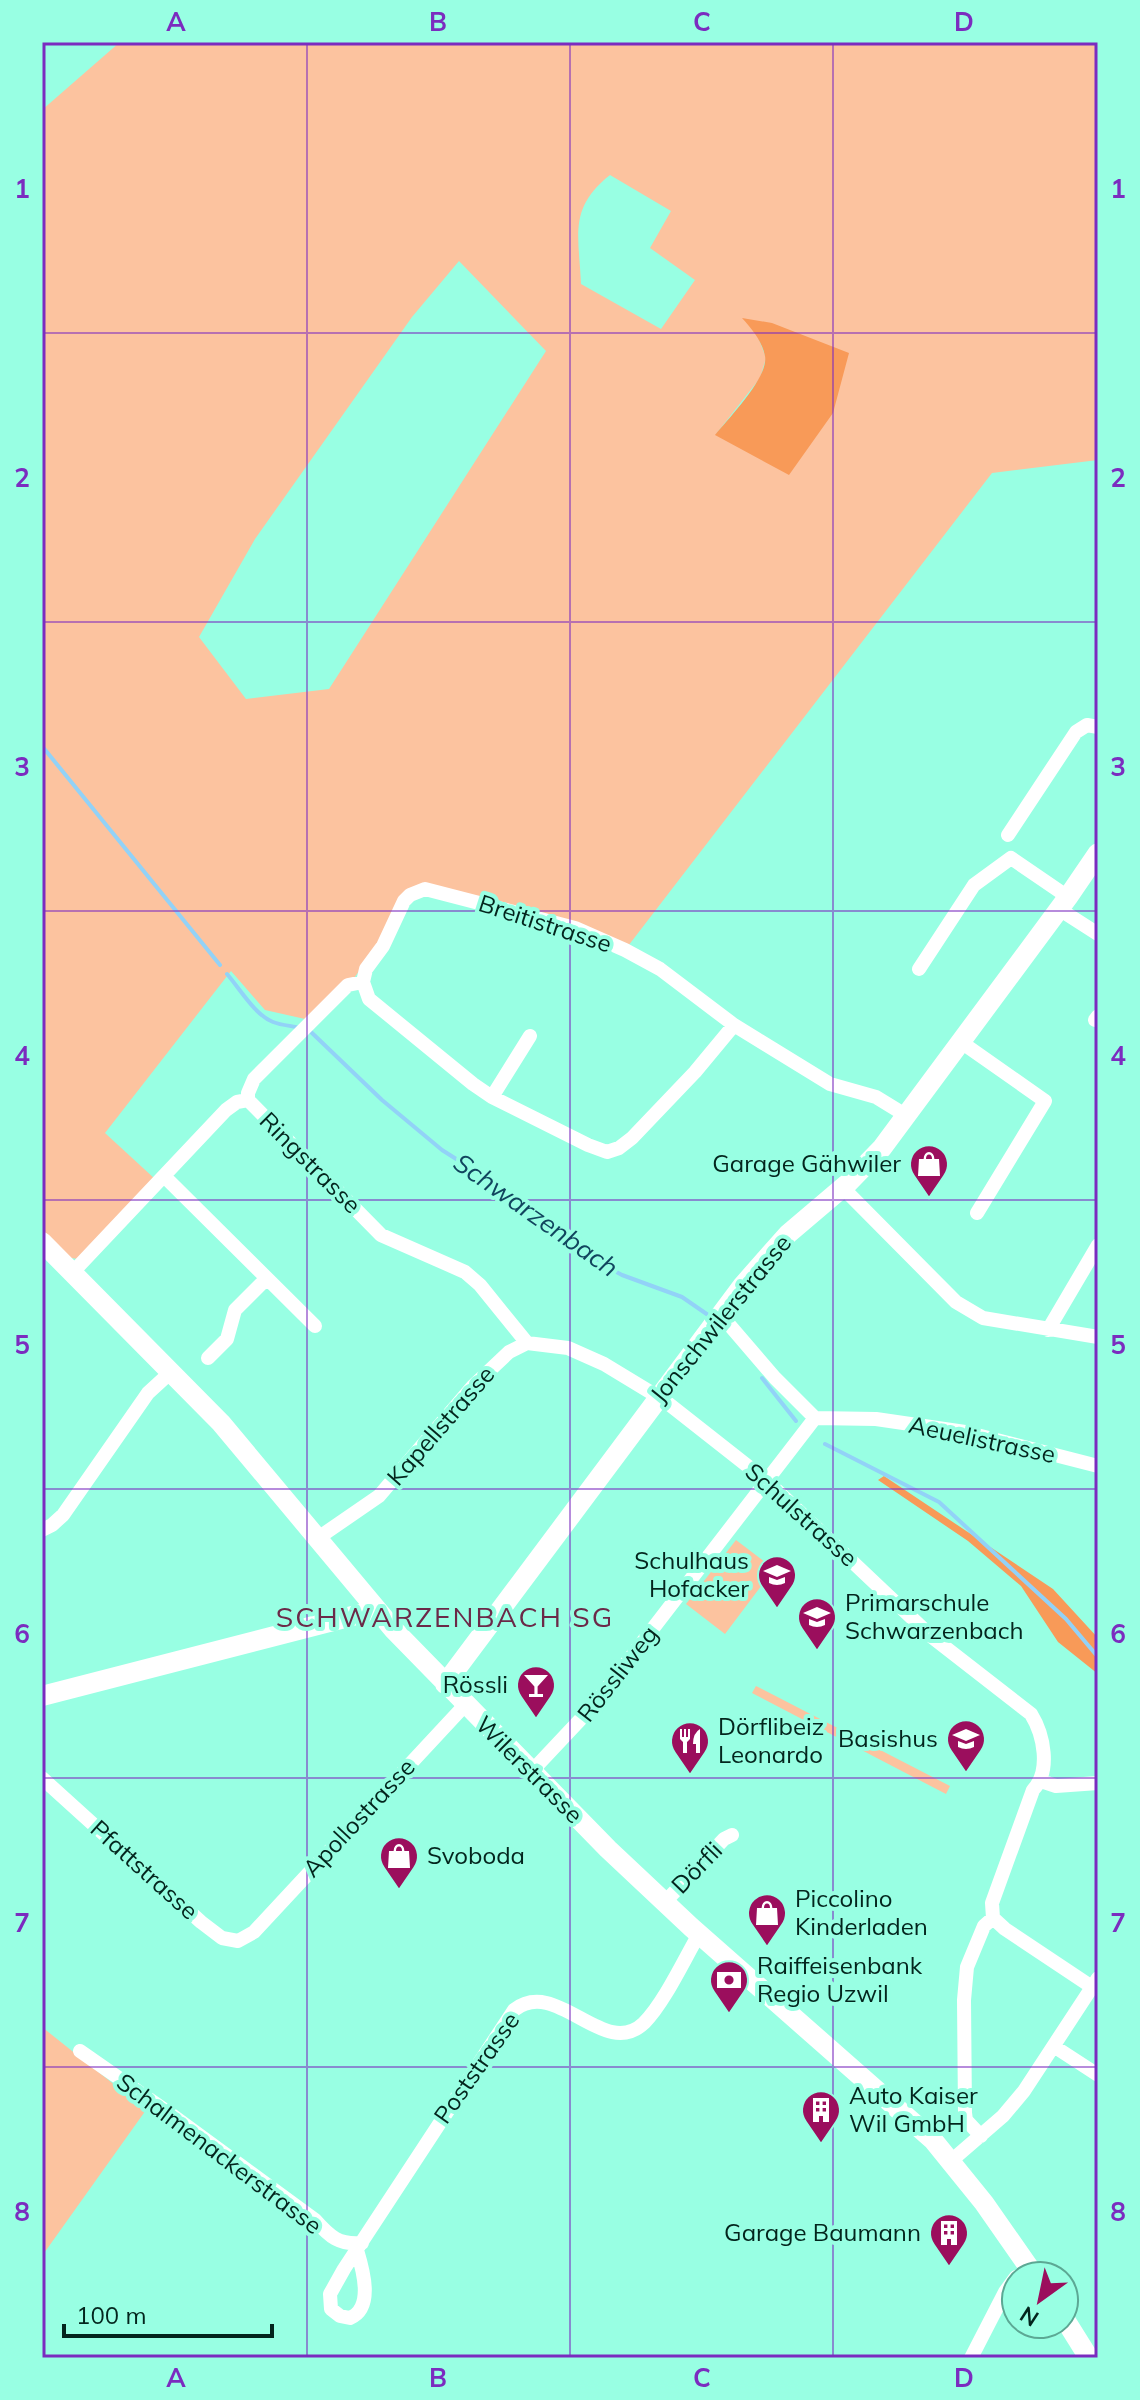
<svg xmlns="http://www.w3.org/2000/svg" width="1140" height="2400" font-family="Mulish,sans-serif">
<rect width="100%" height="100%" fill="#98ffe3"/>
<path fill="#fcc39f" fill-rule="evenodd" d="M120,42h978v418l-106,13 -367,477 -50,-22 -157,-37 -64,87 -49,41 -40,-9 -34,-39 -126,162 50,46 -76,80 -8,-1 -29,-28v-1120zM610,175l61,36 -21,37 45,32 -34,49 -80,-45c-2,-48 -13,-76 29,-109zM459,261l87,90 -217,338 -83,10 -47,-62 56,-98 157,-222zM758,337l75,76 -117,21 44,-56 6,-20z
M736,1540l38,29 -49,65 -39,-30z
M756,1686l194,100 -4,8 -194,-101z
M42,2027l104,83 -104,146z"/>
<path fill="#f89a58" d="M742,318l30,5 77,30 -16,60 -44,62 -74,-40c14,-17 54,-58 50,-79 -3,-15 -13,-27 -23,-38z
M884,1476l169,113 45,49v36l-40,-32 -37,-56 -53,-45 -90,-61z"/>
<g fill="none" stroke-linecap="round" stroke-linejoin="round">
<path stroke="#92d2f7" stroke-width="4" d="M42,746l178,219
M227,974c13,15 28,41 46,48 13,5 25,3 38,10l71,68 60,50 109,69 34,36 37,20 60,22 29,20
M762,1378l34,43
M825,1444l114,58 127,117 32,38"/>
<path stroke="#fff" stroke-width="14" d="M1008,835l68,-103 11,-7 11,2
M1059,909l39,25
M919,969l55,-84 37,-27 57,39
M363,982l6,17 104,85 19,13 96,48 19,7 12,-4 13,-10 63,-66 39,-47
M1095,1020l3,-4
M961,1042l84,59 -68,112
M492,1097l38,-61
M248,1100v-7l6,-14 94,-94 15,-3 3,-13 17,-23 21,-45 6,-6 15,-6 150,39 50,22 35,19 74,56 96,59 46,13 31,19
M248,1100l133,135 84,37 15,13 47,58
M164,1176l151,150
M843,1188l113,114 27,16 115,19
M73,1272l153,-162 11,-8 11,-2
M720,1314l55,64 40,40 61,1 89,13 133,34
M1048,1330l50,-85
M208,1358l19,-19 8,-29 31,-31
M42,1530l10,-5 11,-10 85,-122 24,-22
M318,1538l61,-42 94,-110 36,-34 18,-9 41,5 36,16 61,37 103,81 164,155 99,77c13,21 20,57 2,76l-41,113 1,15
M531,1772l63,-67 221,-287
M42,1778l159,144 21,16 16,3 16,-9 211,-227
M1041,1781l15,5 42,-3
M664,1903l60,-64 8,-4
M993,1918l12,11 87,58
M1055,2047l43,28
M80,2051l89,62 146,107c15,17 24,25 47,23
M981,2136l-15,-16 -1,-7 -1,-113 3,-33 17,-41 9,-8
M951,2161l52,-45 21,-25 74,-113
M357,2250c6,20 17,58 -7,68l-10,-2 -9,-7 -1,-15 14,-25 170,-259c43,-34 90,51 130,13 20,-20 40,-63 55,-89
M971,2358l34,-66 11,-15"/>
<path stroke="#fff" stroke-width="20" d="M42,1242l179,181 173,207 214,219 83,78 242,213 51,63 51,73
M445,1684l298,-399 45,-51 60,-51 34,-35 186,-251 30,-44
M42,1696l322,-83 10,-7
M1064,2318l25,40"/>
</g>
<path fill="none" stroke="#7b2cbf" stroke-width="2" stroke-opacity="0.55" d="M307,42v2316M570,42v2316M833,42v2316M42,333h1056M42,622h1056M42,911h1056M42,1200h1056M42,1489h1056M42,1778h1056M42,2067h1056"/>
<defs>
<symbol id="shop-pin" viewBox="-11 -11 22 30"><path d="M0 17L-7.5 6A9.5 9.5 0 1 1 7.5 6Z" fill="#9b0e5d" stroke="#98ffe3"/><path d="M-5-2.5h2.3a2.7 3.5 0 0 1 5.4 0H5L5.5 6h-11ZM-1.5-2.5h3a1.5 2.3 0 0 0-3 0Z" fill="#fff"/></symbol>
<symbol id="school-pin" viewBox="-11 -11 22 30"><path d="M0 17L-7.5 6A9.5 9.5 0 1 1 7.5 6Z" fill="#9b0e5d" stroke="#98ffe3"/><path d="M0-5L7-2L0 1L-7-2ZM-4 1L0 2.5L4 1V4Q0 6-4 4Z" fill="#fff"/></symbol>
<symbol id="bar-pin" viewBox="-11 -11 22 30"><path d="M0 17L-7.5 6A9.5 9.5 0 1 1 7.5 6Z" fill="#9b0e5d" stroke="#98ffe3"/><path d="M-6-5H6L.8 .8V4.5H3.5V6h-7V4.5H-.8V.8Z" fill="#fff"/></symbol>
<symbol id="restaurant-pin" viewBox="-11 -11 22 30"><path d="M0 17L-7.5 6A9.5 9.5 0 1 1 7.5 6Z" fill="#9b0e5d" stroke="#98ffe3"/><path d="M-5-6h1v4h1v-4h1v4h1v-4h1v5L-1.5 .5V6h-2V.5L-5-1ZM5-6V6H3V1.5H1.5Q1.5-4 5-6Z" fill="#fff"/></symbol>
<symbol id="bank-pin" viewBox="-11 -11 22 30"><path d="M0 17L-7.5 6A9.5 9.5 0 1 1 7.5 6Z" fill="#9b0e5d" stroke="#98ffe3"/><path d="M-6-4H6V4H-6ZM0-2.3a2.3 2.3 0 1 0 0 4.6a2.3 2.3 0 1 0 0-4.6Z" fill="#fff"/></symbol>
<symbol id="building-pin" viewBox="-11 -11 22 30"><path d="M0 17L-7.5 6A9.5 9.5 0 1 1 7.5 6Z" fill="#9b0e5d" stroke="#98ffe3"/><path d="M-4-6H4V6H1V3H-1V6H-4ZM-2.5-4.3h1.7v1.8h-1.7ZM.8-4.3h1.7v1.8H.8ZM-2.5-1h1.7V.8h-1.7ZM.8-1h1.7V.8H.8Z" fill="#fff"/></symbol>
</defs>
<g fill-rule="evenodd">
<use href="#shop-pin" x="907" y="1142" width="44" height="60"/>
<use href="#school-pin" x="755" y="1553" width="44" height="60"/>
<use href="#school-pin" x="795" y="1595" width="44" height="60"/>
<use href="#bar-pin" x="514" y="1663" width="44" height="60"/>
<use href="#school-pin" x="944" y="1717" width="44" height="60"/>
<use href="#restaurant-pin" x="668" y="1719" width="44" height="60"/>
<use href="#shop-pin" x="377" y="1834" width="44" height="60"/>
<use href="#shop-pin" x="745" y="1891" width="44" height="60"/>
<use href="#bank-pin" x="707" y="1958" width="44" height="60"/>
<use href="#building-pin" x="799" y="2088" width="44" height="60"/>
<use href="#building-pin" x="927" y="2211" width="44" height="60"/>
</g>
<g text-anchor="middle" stroke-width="8" stroke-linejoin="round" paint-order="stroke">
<g font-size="24" fill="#03251d" stroke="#98ffe3">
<text transform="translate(545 924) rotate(18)" y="8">Breitistrasse</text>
<text transform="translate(310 1163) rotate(45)" y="8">Ringstrasse</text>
<text transform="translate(721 1319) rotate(-51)" y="8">Jonschwilerstrasse</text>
<text transform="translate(441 1426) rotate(-49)" y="8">Kapellstrasse</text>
<text transform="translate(982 1440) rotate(12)" y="8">Aeuelistrasse</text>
<text transform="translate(801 1515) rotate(42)" y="8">Schulstrasse</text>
<text transform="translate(618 1674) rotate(-52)" y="8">Rössliweg</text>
<text transform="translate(529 1770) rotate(45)" y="8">Wilerstrasse</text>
<text transform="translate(359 1818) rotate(-47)" y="8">Apollostrasse</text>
<text transform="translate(697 1868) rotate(-46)" y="8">Dörfli</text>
<text transform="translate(144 1870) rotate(42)" y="8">Pfattstrasse</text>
<text transform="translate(477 2068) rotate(-55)" y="8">Poststrasse</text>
<text transform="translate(219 2154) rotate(37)" y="8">Schalmenackerstrasse</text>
</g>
<g font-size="24" fill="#03251d" stroke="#98ffe3" text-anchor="start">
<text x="901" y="1172" text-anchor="end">Garage Gähwiler</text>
<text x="749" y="1569" text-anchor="end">Schulhaus<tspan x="749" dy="28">Hofacker</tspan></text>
<text x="845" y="1611">Primarschule<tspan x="845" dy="28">Schwarzenbach</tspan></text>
<text x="508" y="1693" text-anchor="end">Rössli</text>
<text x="718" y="1735">Dörflibeiz<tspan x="718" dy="28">Leonardo</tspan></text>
<text x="938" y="1747" text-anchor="end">Basishus</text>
<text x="427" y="1864">Svoboda</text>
<text x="795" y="1907">Piccolino<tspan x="795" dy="28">Kinderladen</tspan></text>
<text x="757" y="1974">Raiffeisenbank<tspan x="757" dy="28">Regio Uzwil</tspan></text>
<text x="849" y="2104">Auto Kaiser<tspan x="849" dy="28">Wil GmbH</tspan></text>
<text x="921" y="2241" text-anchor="end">Garage Baumann</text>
</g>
<g font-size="26" font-style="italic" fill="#11455e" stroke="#98ffe3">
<text transform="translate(536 1215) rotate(35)" y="9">Schwarzenbach</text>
</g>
<g font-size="28" letter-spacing="2" fill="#6b2948" stroke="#98ffe3">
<text x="445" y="1627">SCHWARZENBACH SG</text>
</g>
</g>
<rect width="1140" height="2400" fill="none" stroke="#98ffe3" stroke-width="88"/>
<g transform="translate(1040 2300) rotate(213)"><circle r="38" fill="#98ffe3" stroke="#5ca894" stroke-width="2"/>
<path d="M0-6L14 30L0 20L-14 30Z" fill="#9b0e5d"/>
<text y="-12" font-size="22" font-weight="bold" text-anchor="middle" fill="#03251d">N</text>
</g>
<path d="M64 2324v12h208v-12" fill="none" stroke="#03251d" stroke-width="4"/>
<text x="76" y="2324" font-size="24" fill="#03251d" stroke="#98ffe3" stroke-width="6" paint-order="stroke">100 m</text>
<rect x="44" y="44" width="1052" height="2312" fill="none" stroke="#7b2cbf" stroke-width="3"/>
<g font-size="26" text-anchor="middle" font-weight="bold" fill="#7b2cbf">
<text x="176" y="31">A</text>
<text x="438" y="31">B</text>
<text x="702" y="31">C</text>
<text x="964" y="31">D</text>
<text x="22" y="198">1</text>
<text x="1118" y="198">1</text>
<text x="22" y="487">2</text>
<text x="1118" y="487">2</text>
<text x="22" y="776">3</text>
<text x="1118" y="776">3</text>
<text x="22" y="1065">4</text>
<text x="1118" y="1065">4</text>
<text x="22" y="1354">5</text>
<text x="1118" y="1354">5</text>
<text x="22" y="1643">6</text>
<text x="1118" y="1643">6</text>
<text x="22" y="1932">7</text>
<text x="1118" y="1932">7</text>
<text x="22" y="2221">8</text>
<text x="1118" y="2221">8</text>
<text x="176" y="2387">A</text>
<text x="438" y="2387">B</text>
<text x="702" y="2387">C</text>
<text x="964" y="2387">D</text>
</g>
</svg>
